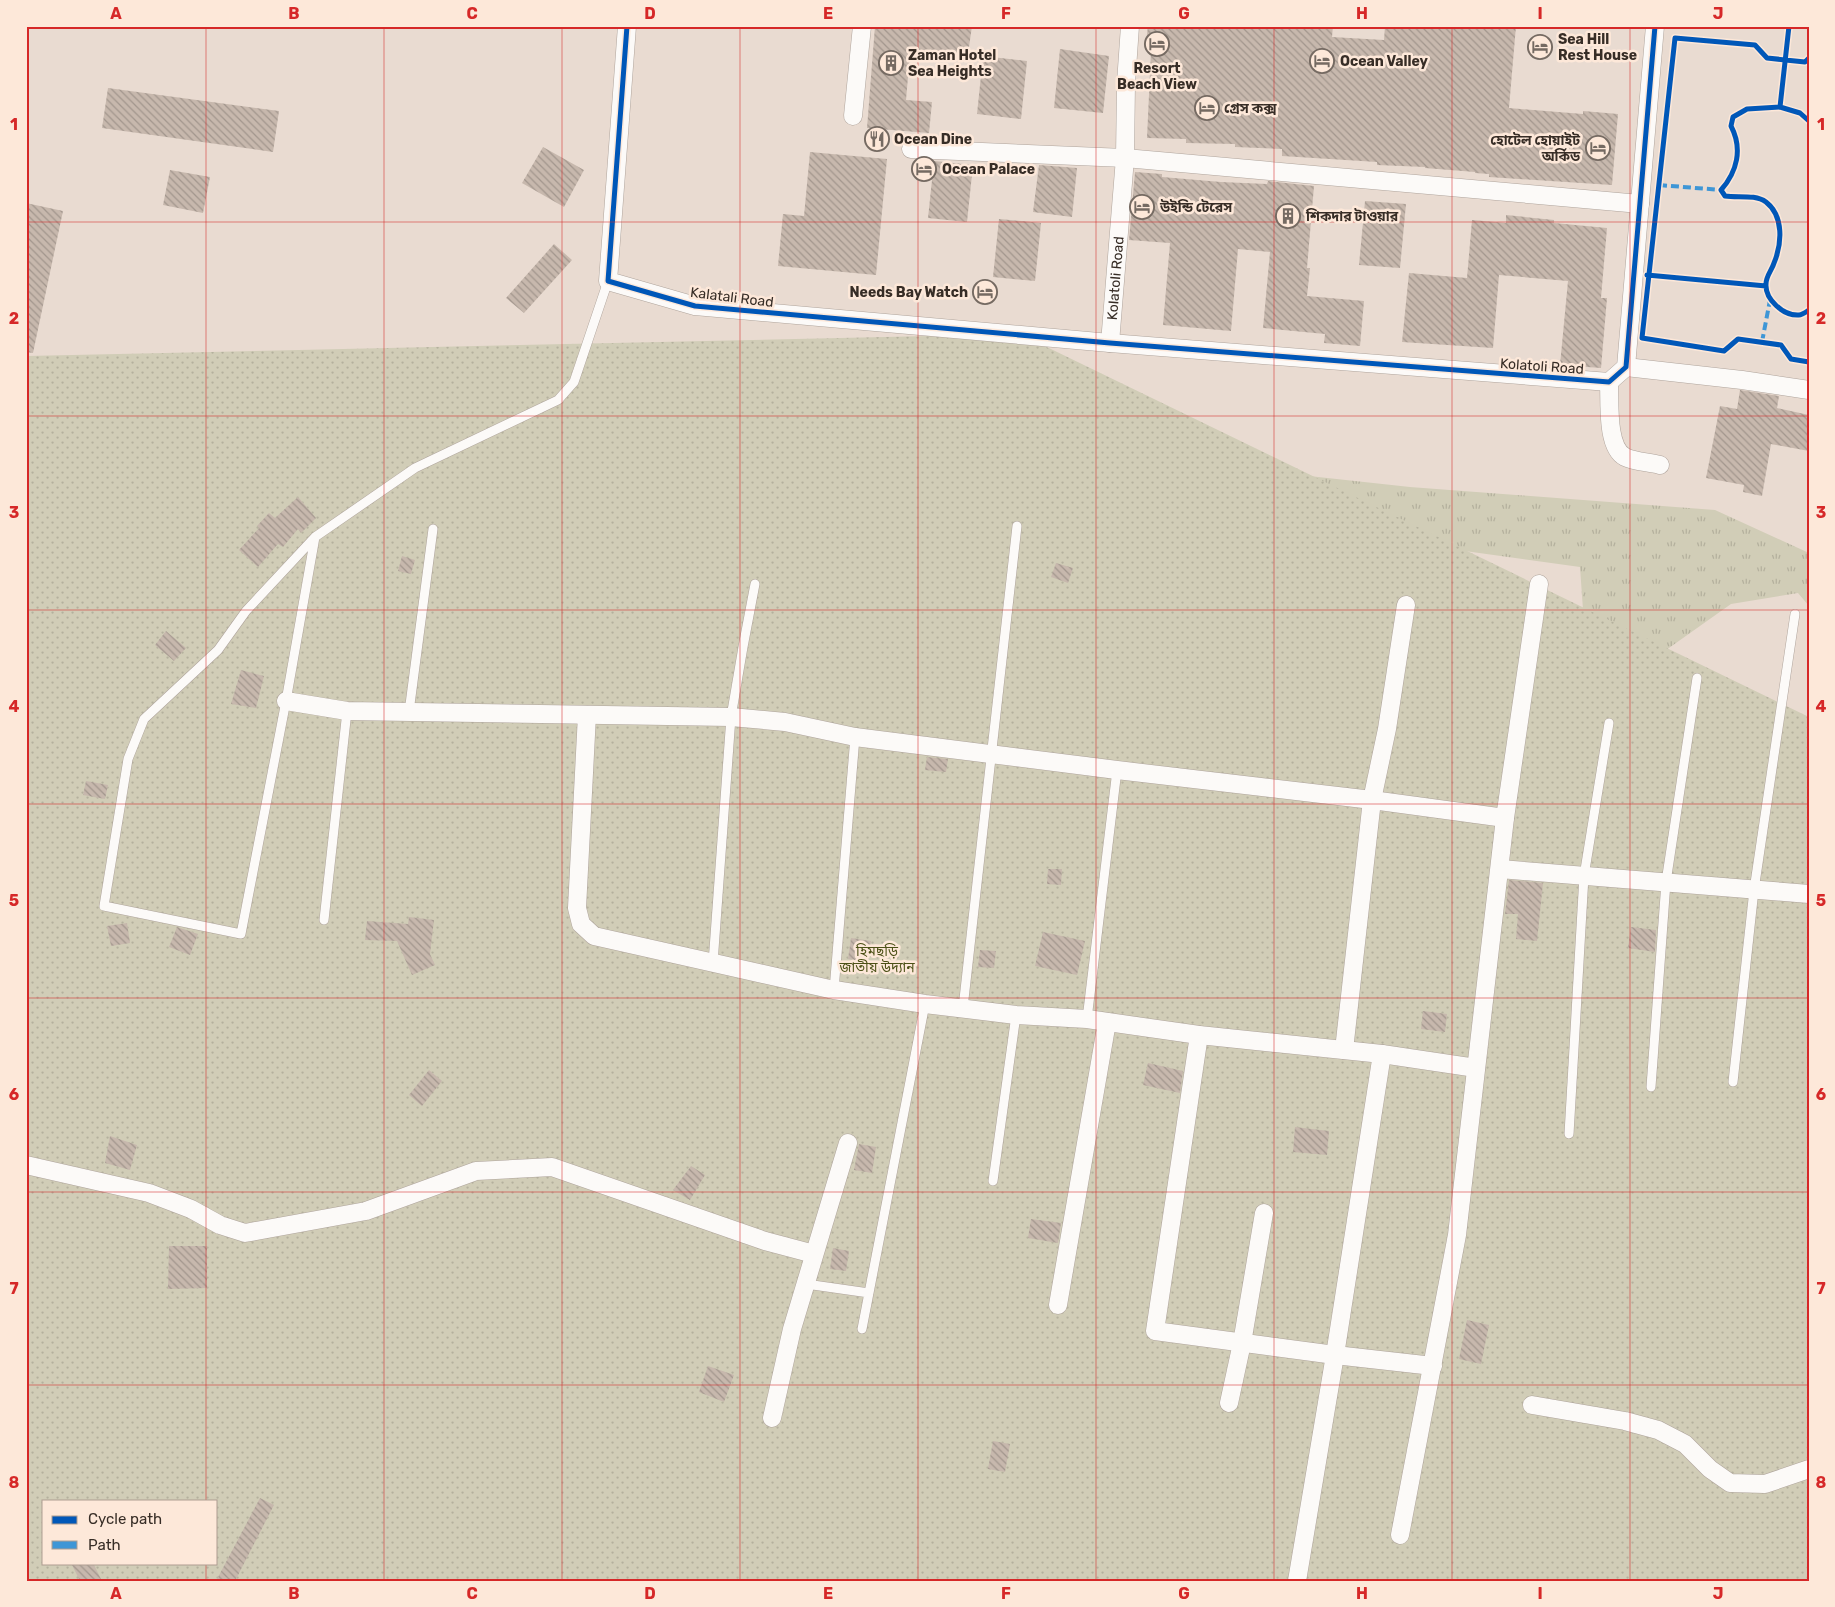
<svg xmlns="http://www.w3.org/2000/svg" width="1835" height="1607" font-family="Rubik,'Noto Sans Bengali',sans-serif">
<defs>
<pattern id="grass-tufts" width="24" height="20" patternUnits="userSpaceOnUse" patternTransform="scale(1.25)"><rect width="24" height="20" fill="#d1cdb7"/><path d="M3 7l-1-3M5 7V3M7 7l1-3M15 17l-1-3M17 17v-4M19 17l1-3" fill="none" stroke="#b4b09d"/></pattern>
<pattern id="park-dots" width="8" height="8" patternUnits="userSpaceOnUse" patternTransform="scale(1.25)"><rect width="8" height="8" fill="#d1cdb7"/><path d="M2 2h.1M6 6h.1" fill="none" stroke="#b4b09d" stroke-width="1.8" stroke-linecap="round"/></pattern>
<pattern id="building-back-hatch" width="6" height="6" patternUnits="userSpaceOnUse" patternTransform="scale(1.25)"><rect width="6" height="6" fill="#c7b8ad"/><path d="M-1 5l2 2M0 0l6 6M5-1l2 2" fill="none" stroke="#a2968d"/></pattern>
</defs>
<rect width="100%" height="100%" fill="#e9dbd1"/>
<path fill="url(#grass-tufts)" d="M1027,445l383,42 305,23 94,43v53l-11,-13 -67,11 -110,78 -34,-15 -7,-100 -180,-25z"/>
<path fill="url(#park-dots)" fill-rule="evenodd" d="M1020,334l789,383v864h-1783v-1225zM44,1501h172v62h-172z"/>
<path fill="url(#building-back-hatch)" d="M875,26h97l-5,35 -57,-7 -4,46 26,2 -3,31 -62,-5z
M1148,26h185l-1,11 52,3 1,-14h131l-7,82 74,6v-3l35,3 -6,71 -123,-8v-3l-14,-1v-1l-50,-4v-1l-48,-2v-3l-95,-6v-7l-47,-2v-3l-49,-1v-4l-39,-1 4,-87 -6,-1z
M1060,49l49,7 -6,57 -49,-5z
M983,56l44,5 -6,58 -44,-5z
M108,88l171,23 -6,41 -171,-24z
M543,147l41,23 -20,37 -42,-24z
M810,152l77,7 -11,116 -98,-9 5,-52 21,2z
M934,161l39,4 -6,57 -39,-4z
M1039,165l38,3 -5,49 -39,-5z
M170,170l40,7 -7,36 -40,-8z
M1135,172l27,2v3l59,5 46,2 1,-3 46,5 -7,82h3l-3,28 57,5 -4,45 -36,-3 1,-9 -62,-6 7,-76 -32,-3 -7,82 -68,-6 7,-82 -41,-3z
M1365,201l41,3 -6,64 -41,-3z
M26,203l37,8 -30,142 -7,-1z
M1506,215l48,5v3l53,5 -6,70h6l-6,70 -41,-3 8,-84 -69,-6 -6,73 -91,-6 7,-69 58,5 5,-58 34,3z
M999,219l42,4 -6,58 -42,-4z
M554,244l18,16 -48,53 -18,-15z
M1740,390l39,6 -2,12 32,7v36l-38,-7 -9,52 -19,-4 1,-7 -38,-7 14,-72 17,3z
M298,497l18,21 -15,15 -3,-4 -15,18 -5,-3 -20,23 -19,-17 20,-22 -2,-2 12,-13 6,5z
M402,556l13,4 -4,14 -13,-3z
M1056,563l17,5 -5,15 -17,-6z
M166,631l20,17 -12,13 -19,-16z
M241,670l23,6 -8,32 -25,-4z
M927,757l21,2 -2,13 -21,-2z
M86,781l22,4 -3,14 -22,-4z
M1048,869h14l-1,16 -14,-1z
M1509,880l34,3 -6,58 -21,-2 2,-25h-13z
M409,917l25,3 -4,34 5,11 -23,10 -15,-34 -32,-1 2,-19 41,3z
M127,923l3,20 -19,3 -4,-20z
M177,927l21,7 -8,21 -21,-8z
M1631,927l25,3 -1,22 -27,-4z
M1043,932l42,9 -8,34 -42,-9z
M851,938l20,3 -3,21 -20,-3z
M980,950l16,1 -2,17 -16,-1z
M1423,1011l24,3 -2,18 -24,-3z
M1148,1063l35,8 -3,22 -37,-8z
M429,1070l13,11 -20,25 -13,-11z
M1295,1127l34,4 -2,24 -34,-3z
M110,1136l27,9 -7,25 -25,-7z
M859,1144l17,3 -4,26 -18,-3z
M691,1166l14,9 -15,25 -17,-10z
M1031,1219l30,4 -3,20 -30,-5z
M169,1246h38v42l-39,1z
M833,1248l16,3 -3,20 -16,-2z
M1467,1320l22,5 -8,39 -22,-5z
M708,1366l26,9 -10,27 -25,-10z
M993,1441l17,3 -5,28 -17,-3z
M260,1498l14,7 -39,76h-19z
M71,1563h22l9,18h-22z"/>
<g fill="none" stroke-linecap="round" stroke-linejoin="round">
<defs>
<path id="lane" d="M315,537l-29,164 -45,233 -137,-28 24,-147 16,-40 74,-69 28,-39 69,-74 100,-69 143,-68 16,-18 34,-101
M409,712l24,-183
M324,920l23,-209
M713,963l18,-246 12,-70 12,-63
M834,990l21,-253
M963,1008l54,-482
M1087,1019l30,-249
M1733,1082l21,-192 41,-276
M1651,1087l15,-205 31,-204
M1569,1134l15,-258 25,-153
M993,1181l23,-166
M806,1284l63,9
M862,1329l63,-325"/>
<g id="street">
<path d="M627,26l-19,255 87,25 415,37 499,39 17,-15 29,-341"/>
<path d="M853,116l9,-90"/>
<path d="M911,149l214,9 515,46"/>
<path id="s1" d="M1110,343l15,-185 1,-75 4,-57"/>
<path d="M1626,367l116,13 67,10"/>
<path d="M1609,382c1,19 -3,65 16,75 10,5 24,5 35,8"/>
<path d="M286,701l61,10 384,6 54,5 70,15 262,33 255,30 133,18"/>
<path d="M587,715l-10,193 4,16 13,12 240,54 91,14 91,11 71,4 112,16 183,19 94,14"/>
<path d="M1500,869l309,25"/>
<path d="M1199,1035l-44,296 180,24 98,11"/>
<path d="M1344,1050l28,-250 15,-71 19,-124"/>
<path d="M26,1165l123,28 42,16 29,16 25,8 121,-22 110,-40 76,-4 213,74 49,13"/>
<path d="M1058,1305l49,-283"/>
<path d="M1229,1403l13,-60 22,-130"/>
<path d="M1532,1405l93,16 33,9 27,14 25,25 20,14 35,1 44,-15"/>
<path d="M772,1418l20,-89 56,-186"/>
<path d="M1400,1535l57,-300 48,-417 34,-234"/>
<path d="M1297,1581l38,-226 47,-301"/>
</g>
</defs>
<use href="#lane" stroke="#afa49c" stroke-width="10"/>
<use href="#street" stroke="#afa49c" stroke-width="19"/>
<use href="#lane" stroke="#fcfaf8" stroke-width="9"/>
<use href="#street" stroke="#fcfaf8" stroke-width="18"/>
<path stroke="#3e96d6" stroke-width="4" stroke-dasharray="8 4" stroke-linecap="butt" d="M1809,164v16
M1659,185l62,5
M1762,342l8,-42"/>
<defs>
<path id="cycleway" d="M627,26l-19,255 87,25 415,37 499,39 17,-15 29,-341
M1809,58l-4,4 -38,-4 -12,-13 -80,-7 -33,300 82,13 14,-12 43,6 10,14 18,3
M1780,107l9,-81
M1809,121l-9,-8 -20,-6 -33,2 -14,8 -2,9c12,23 6,46 -10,64l4,6c13,2 30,-2 41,6 18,14 16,42 8,61 -2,7 -8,13 -8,21 -1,15 17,32 33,31 3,0 7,-3 10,-5
M1647,275l119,11"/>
</defs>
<use href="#cycleway" stroke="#fde8d9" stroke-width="8"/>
<use href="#cycleway" stroke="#0057b8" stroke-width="5"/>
</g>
<path fill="none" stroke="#d62828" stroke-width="1" stroke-opacity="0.55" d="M206,26v1475M384,26v1555M562,26v1555M740,26v1555M918,26v1555M1096,26v1555M1274,26v1555M1452,26v1555M1630,26v1555M26,222h1783M26,416h1783M26,610h1783M26,804h1783M26,998h1783M26,1192h1783M26,1385h1783M206,1563v18"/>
<defs>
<symbol id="hotel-ring" viewBox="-11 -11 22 22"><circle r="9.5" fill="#fde8d9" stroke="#756a62" stroke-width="1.5"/><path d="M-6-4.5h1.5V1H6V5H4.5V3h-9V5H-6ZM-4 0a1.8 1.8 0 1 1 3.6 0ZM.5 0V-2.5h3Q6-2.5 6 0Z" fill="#756a62"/></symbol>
<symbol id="building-ring" viewBox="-11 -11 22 22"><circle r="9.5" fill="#fde8d9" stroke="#756a62" stroke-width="1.5"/><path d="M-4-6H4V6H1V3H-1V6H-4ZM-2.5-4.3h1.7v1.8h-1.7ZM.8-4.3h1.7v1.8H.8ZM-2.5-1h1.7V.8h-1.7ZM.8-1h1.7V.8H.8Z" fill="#756a62"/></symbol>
<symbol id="restaurant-ring" viewBox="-11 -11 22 22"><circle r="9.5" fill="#fde8d9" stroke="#756a62" stroke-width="1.5"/><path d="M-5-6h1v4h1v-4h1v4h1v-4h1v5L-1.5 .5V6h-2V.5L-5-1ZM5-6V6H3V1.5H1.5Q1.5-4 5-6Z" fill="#756a62"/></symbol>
</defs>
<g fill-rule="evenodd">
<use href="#hotel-ring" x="1143" y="30" width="28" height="28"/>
<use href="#hotel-ring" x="1526" y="33" width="28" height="28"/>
<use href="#hotel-ring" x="1308" y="47" width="28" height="28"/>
<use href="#building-ring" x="877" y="49" width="28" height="28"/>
<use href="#hotel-ring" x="1193" y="94" width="28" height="28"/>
<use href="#restaurant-ring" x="863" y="125" width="28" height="28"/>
<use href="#hotel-ring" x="1584" y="134" width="28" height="28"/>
<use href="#hotel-ring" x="910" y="155" width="28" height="28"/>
<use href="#hotel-ring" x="1128" y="193" width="28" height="28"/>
<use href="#building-ring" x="1274" y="202" width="28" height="28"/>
<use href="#hotel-ring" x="971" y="278" width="28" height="28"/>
</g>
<g text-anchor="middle" stroke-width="5" stroke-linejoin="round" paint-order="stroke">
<g font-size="14" font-weight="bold" fill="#372d26" stroke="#fde8d9" text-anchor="start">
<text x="1558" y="44">Sea Hill<tspan x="1558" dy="16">Rest House</tspan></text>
<text x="908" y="60">Zaman Hotel<tspan x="908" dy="16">Sea Heights</tspan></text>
<text x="1340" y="66">Ocean Valley</text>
<text x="1157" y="73" text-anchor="middle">Resort<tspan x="1157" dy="16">Beach View</tspan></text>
<text x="1224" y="113">গ্রেস কক্স</text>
<text x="894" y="144">Ocean Dine</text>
<text x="1580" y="145" text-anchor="end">হোটেল হোয়াইট<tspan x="1580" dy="16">অর্কিড</tspan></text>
<text x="942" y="174">Ocean Palace</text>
<text x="1160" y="212">উইন্ডি টেরেস</text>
<text x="1306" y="221">শিকদার টাওয়ার</text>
<text x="968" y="297" text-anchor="end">Needs Bay Watch</text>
</g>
<g font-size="14" fill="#372d26" stroke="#fde8d9">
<text dy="5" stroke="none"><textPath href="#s1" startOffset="65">Kolatoli Road</textPath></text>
<text transform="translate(732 297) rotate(7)" y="5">Kalatali Road</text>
<text transform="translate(1542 366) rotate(4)" y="5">Kolatoli Road</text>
</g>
<g font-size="14" fill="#4c5117" stroke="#fde8d9">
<text x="877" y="956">হিমছড়ি<tspan x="877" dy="16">জাতীয় উদ্যান</tspan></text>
</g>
</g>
<rect width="1835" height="1607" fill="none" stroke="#fde8d9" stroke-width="55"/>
<rect x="42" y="1500" width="175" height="65" fill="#fde8d9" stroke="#ae9d91"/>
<rect x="52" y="1516" width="25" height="8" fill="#0057b8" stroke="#ae9d91"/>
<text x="88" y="1524" font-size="15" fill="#372d26">Cycle path</text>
<rect x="52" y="1541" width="25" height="8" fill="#3e96d6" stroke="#ae9d91"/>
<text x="88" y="1550" font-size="15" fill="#372d26">Path</text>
<rect x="28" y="28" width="1780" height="1552" fill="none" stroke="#d62828" stroke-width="2"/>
<g font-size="16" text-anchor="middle" font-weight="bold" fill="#d62828">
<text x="116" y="19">A</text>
<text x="294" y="19">B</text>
<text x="472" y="19">C</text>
<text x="650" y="19">D</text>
<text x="828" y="19">E</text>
<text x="1006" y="19">F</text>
<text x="1184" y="19">G</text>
<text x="1362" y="19">H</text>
<text x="1540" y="19">I</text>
<text x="1718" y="19">J</text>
<text x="14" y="130">1</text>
<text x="1821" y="130">1</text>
<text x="14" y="324">2</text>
<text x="1821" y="324">2</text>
<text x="14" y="518">3</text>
<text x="1821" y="518">3</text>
<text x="14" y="712">4</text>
<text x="1821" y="712">4</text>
<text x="14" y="906">5</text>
<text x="1821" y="906">5</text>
<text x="14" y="1100">6</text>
<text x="1821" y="1100">6</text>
<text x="14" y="1294">7</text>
<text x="1821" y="1294">7</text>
<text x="14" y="1488">8</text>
<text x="1821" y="1488">8</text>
<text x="116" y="1599">A</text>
<text x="294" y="1599">B</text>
<text x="472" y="1599">C</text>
<text x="650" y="1599">D</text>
<text x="828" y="1599">E</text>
<text x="1006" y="1599">F</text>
<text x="1184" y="1599">G</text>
<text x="1362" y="1599">H</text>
<text x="1540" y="1599">I</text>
<text x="1718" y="1599">J</text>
</g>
</svg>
